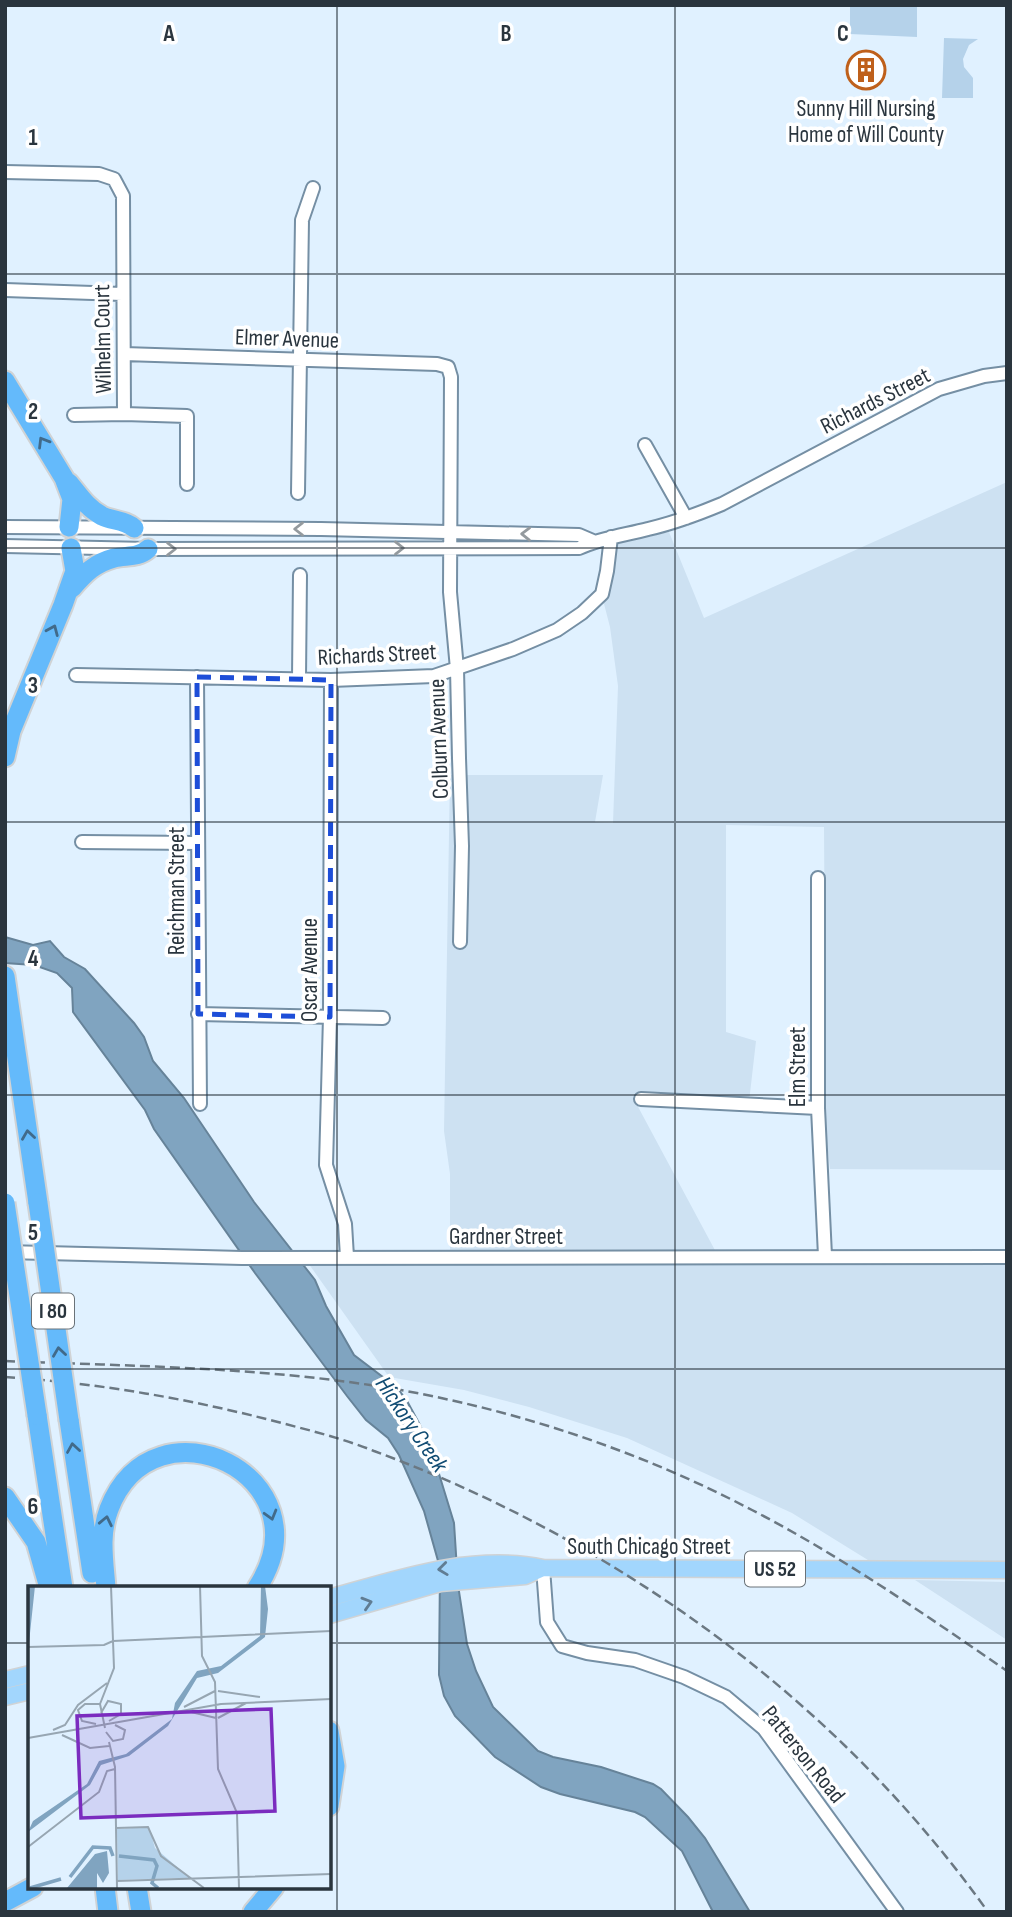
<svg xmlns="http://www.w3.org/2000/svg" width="1012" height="1917" font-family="'Sofia Sans Condensed',sans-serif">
<rect width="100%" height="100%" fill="#e0f1ff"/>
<path fill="#cde1f2" d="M1007,482v688l-177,-1 -4,-35 -2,-307 -98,-2v207l30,9 -7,61 -114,-6 1,7 81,151 -267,-2v-78l-6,-43 6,-356h153l-8,47 18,1 5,-137 -8,-59 -7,-27 12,-56 54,-12 35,86z
M306,1260l701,3v302h-131l-84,-52 -165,-75 -98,-31 -65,-17 -75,-13z
M915,1580l92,2v58z"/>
<path fill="#b5d2ea" d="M850,5h67v32l-67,-3z
M944,38l34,1 -9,6 -6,14 1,8 9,11v20h-31z"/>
<path fill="#80a4c0" stroke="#668399" stroke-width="2" d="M5,937l28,8 17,-4 14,16 21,12 49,54 10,14 9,24 31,37 70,104 61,78 11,26 28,49 42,32 10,12 14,26 16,39 18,59 4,62 9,59 9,27 17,36 45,44 15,6 48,10 52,17 8,5 27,28 17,21 45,74h-37l-31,-61 -37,-34 -10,-5 -75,-18 -19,-7 -46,-30 -40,-41 -11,-20 -5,-21 1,-107 -16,-57 -25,-56 -11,-17 -22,-18 -19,-24 -92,-123 -101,-144 -9,-19 -72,-98 -1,-24 -15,-15 -23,-8 -29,-2z"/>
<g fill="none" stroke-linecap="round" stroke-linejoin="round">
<defs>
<path id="minor" d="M5,172l94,2 15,5 9,17 1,218 63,2v68
M5,290l117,4
M124,354l313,10 11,3 3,10 -1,215 7,77 2,89 3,88 -2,96
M74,415l50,-1
M645,445l41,73
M298,493l4,-273 11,-32
M5,527l316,2 258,6 14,6
M5,546l143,3 431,-1c22,-10 46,-13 69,-19 26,-6 50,-15 74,-25l217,-115 45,-13 23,-3
M76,675l255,5 103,-4 79,-27 44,-19 25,-17 20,-19 5,-23 4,-34
M197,677l3,427
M299,678l1,-103
M331,680l-1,337 -4,148 19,59 2,33
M82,842l115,1
M818,878v230l7,148
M198,1014l185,4
M641,1099l177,9
M6,1252l236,6 765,-1
M543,1568l4,54 15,24 25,7 48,7 49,17 42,20 38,32 133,183"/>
<path id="major" d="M329,1598c68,-19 143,-45 214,-30l464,2
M329,1615l111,-32 85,-7 18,-8
M5,1680l25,-6
M5,1697l25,-6"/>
<path id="highway" d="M5,381l59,97 8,21 -3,28
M69,483c10,12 18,25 33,33 10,5 23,4 32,12
M72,588c13,-15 23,-25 42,-30 12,-3 24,0 34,-9
M5,757l6,-26 52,-126 12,-34 -4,-23
M5,976l33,227
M37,1415l26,173
M69,1420l23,153
M5,1497l31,45 13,46
M106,1588c-2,-27 -7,-53 3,-79 45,-117 221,-33 148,79
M329,1731l6,35 -6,40
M105,1887l3,25
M137,1887l4,25
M5,1902l28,-15
M253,1912l21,-25"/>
</defs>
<use href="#minor" stroke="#758fa4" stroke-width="16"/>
<use href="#major" stroke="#d0d3d5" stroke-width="19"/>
<use href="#highway" stroke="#d0d3d5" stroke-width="23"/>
<use href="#minor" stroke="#fff" stroke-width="12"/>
<use href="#major" stroke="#a2d6fd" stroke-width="16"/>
<use href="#highway" stroke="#64bafb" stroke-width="19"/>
<path stroke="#6b7882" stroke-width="2.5" stroke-dasharray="10 5" stroke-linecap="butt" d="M5,1361c122,5 245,6 365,24 132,20 264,63 382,125 89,46 172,104 255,161
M5,1377c92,6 180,21 269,44 34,9 68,17 100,30 243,90 463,249 614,461"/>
<defs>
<path id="highway-bridge" d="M5,1203l32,212
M38,1203l31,217"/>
</defs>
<use href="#highway-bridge" stroke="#d0d3d5" stroke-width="23" stroke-linecap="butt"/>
<use href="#highway-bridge" stroke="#64bafb" stroke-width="19"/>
</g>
<defs><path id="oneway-chevron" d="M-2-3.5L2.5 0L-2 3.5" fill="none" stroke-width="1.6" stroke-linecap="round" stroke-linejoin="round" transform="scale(1.75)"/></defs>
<g stroke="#416a8a">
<use href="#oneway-chevron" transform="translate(43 442) rotate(-121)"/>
<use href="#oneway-chevron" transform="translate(53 630) rotate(-67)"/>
<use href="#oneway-chevron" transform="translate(28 1135) rotate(-98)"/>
<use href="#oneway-chevron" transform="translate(59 1352) rotate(-98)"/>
<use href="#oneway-chevron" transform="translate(73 1448) rotate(-99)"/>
<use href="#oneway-chevron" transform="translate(271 1515) rotate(74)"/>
<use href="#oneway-chevron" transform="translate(106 1521) rotate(-78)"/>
</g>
<g stroke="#949a9e">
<use href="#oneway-chevron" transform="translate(299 529) rotate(-180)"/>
<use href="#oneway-chevron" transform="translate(526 534) rotate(-179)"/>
<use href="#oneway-chevron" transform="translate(399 548)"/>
<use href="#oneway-chevron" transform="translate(171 549)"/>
</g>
<g stroke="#607d94">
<use href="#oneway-chevron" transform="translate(443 1569) rotate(173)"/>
<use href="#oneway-chevron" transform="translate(367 1603) rotate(-17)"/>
</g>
<path fill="none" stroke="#1d4ed8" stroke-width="5" stroke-dasharray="14 9" stroke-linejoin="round" d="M197,677l134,3 -1,337 -132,-3z"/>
<path fill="none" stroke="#2a353e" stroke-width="2" stroke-opacity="0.55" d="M337,5v1907M675,5v1907M5,274h1002M5,548h1002M5,822h1002M5,1095h1002M5,1369h1002M5,1643h25M329,1643h678"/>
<defs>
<symbol id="building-ring" viewBox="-11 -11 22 22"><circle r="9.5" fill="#fff" stroke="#bf601b" stroke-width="1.5"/><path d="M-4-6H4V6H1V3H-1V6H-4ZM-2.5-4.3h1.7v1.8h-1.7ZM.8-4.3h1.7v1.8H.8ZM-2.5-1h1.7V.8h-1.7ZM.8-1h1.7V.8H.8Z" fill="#bf601b"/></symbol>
</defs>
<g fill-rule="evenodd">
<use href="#building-ring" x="844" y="48" width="44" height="44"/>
</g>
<g text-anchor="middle" stroke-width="7" stroke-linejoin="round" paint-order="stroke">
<g fill="#fff" stroke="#6a7278" stroke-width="2">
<rect x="32" y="1293.5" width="42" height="35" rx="5"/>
<rect x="745" y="1551.5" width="60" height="35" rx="5"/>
</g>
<g font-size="21" font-weight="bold" fill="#2a353e">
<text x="53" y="1318">I 80</text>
<text x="775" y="1576">US 52</text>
</g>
<g font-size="23" fill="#2a353e" stroke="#fff">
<text x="866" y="116">Sunny Hill Nursing<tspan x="866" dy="26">Home of Will County</tspan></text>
</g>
<g font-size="23" fill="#2a353e" stroke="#fff">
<text transform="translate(287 338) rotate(2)" y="8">Elmer Avenue</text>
<text transform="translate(102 339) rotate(-91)" y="8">Wilhelm Court</text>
<text transform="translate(875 400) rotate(-27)" y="8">Richards Street</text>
<text transform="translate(377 654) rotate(-3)" y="8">Richards Street</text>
<text transform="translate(438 739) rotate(-92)" y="8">Colburn Avenue</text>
<text transform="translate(176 891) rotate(-90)" y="8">Reichman Street</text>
<text transform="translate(309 970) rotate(-90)" y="8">Oscar Avenue</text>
<text transform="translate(797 1067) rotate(-90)" y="8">Elm Street</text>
<text x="506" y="1244">Gardner Street</text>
<text x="649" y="1554">South Chicago Street</text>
<text transform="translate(804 1754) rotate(51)" y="8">Patterson Road</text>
</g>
<g font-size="24" font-style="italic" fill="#114c73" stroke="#fff">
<text transform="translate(412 1424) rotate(56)" y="8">Hickory Creek</text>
</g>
</g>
<g transform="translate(28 1586)">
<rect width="303" height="303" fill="#e0f1ff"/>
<path d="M121,241l6,21 35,30 -72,2 -1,-51z" fill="#b5d2ea"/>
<path d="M0,0h7l-7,66zM233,0h4l3,23 -3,28 -47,36 -21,5 -29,48 -39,30 -28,9 -11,20 -62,47 5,-11 54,-37 12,-23 27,-7 46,-35 3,-16 22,-32 24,-5 39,-30zM79,265l2,22 -6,10 -6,-10v15h-30l28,-34z" fill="#80a4c0"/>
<path fill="none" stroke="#80a4c0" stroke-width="3.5" d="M91,270l35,4 3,6 -5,17 6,5M42,291l23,-30 17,1 3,8M2,302l31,-9"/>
<path fill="none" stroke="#97a6b2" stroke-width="2" d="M172,0l2,70 13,26 3,87 19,44 2,75M85,55l218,-10M0,61l76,-2 9,-4M190,105l42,6M156,121l31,-16M163,126l25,6M73,127l7,-12 13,3v10l-12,7M190,132l28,-15M68,138l-14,-3 -4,-11 7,-6h15M77,142l-5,-24 14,-36 -3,-82M25,144l12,-5 13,-20 29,-22M78,146l7,9 10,-2 2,-9 -10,-5M34,149l28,13 19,-2M0,152l193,-34 110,-5M81,156l6,25 2,121M88,242l32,-1 13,29 43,32M0,261l71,-55 8,-21 8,-2M89,295l214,-7"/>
<path fill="#7b2cbf" fill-opacity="0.15" stroke="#7b2cbf" stroke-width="3.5" d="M243,123l4,102 -194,7 -4,-102z"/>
<rect width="303" height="303" fill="none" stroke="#2a353e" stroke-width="3.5"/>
</g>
<g font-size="23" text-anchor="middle" font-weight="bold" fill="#2a353e" stroke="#fff" stroke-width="7" stroke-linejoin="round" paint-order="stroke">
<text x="169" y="41">A</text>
<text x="506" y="41">B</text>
<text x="843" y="41">C</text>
<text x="33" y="145">1</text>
<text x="33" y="419">2</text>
<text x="33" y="693">3</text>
<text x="33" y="966">4</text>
<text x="33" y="1240">5</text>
<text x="33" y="1514">6</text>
</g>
<rect width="1012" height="1917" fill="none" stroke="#2a353e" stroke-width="14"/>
</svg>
